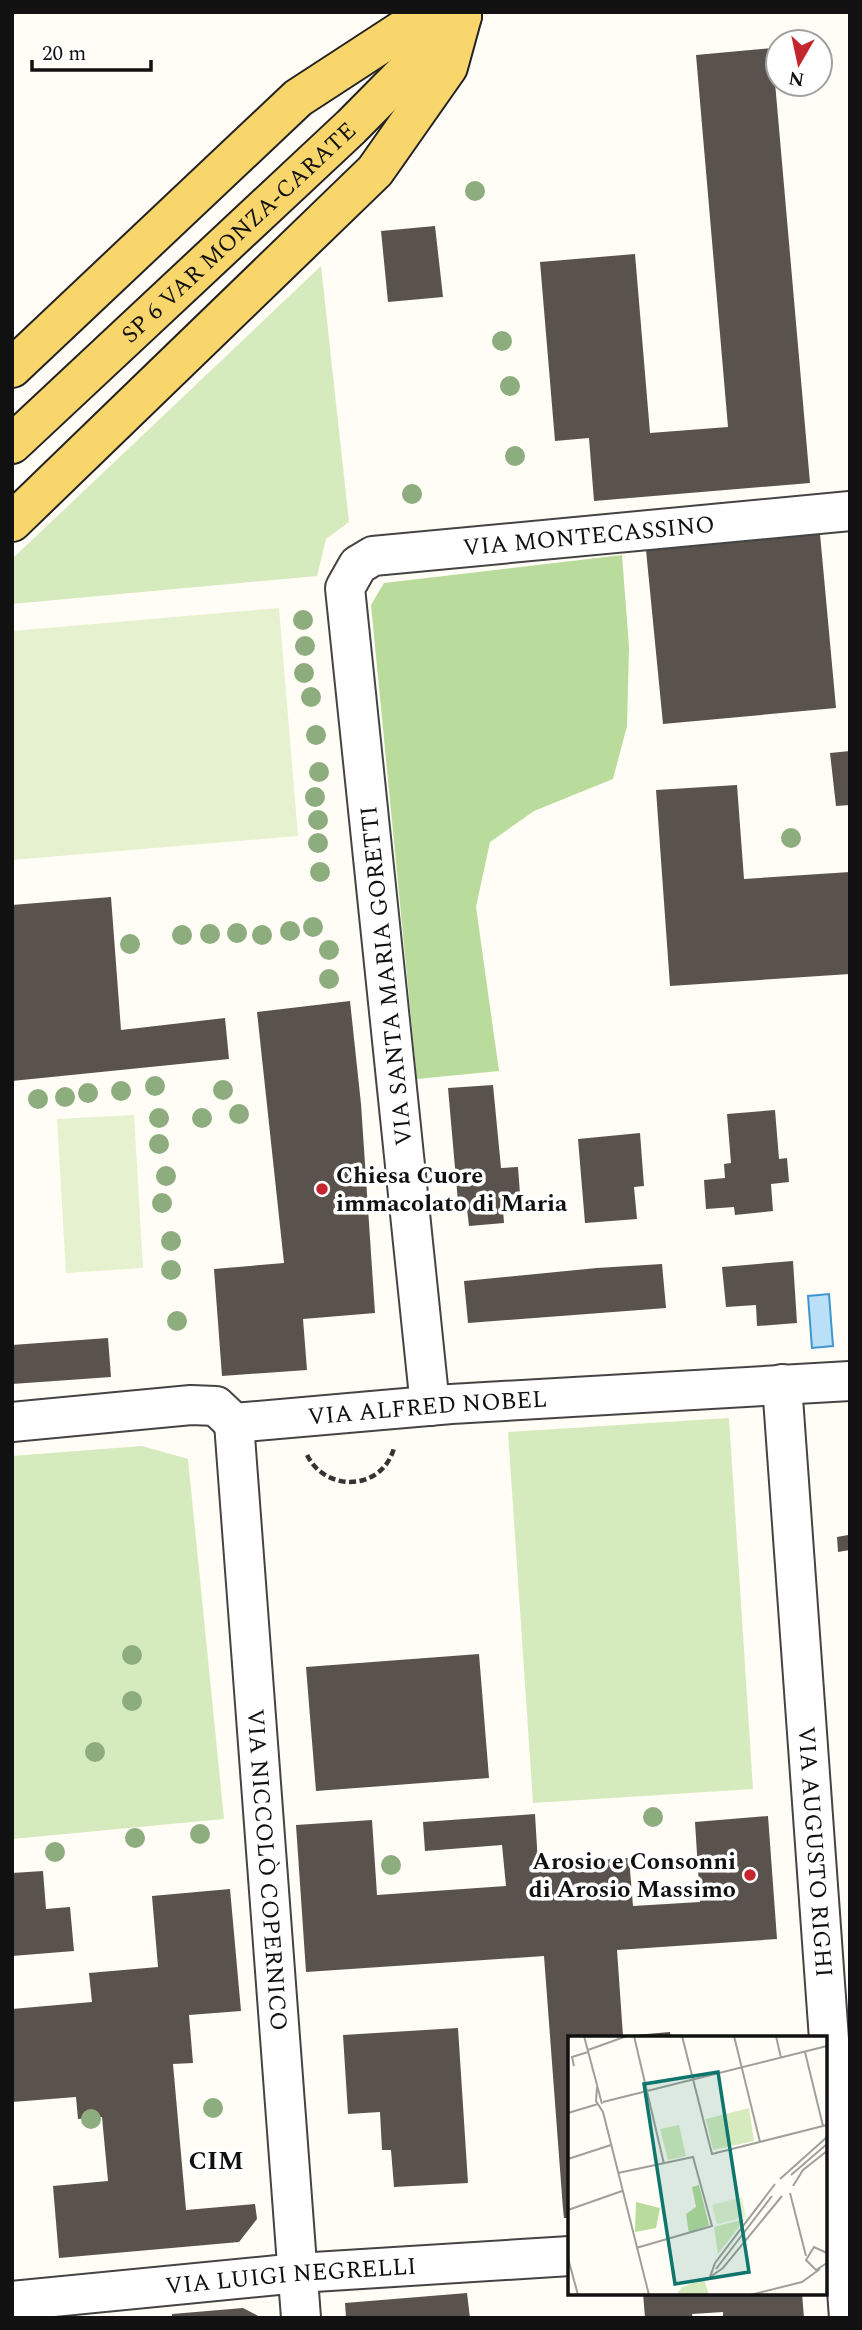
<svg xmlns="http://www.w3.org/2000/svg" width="862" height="2330" font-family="Spectral,serif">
<rect width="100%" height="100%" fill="#fffdf5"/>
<path fill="#d5ebbd" d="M321,266l28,256 -23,17 -9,37 -305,28v-45z
M729,1418l24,371 -220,14 -25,-371z
M142,1446l46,13 36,360 -212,20v-383z"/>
<path fill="#b9dc9c" d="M622,555l7,92 -2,79 -14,53 -79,32 -44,31 -14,65 23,164 -82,8 -46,-474 13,-22z"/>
<path fill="#e6f2cf" d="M279,608l19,228 -286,24v-229z
M134,1115l9,153 -77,5 -9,-154z"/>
<path fill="#b9e0f7" stroke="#3f96cf" stroke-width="2" d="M829,1294l4,52 -21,2 -4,-52z"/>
<path fill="#5a524d" d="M772,48l38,435 -216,18 -5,-63 -34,3 -15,-179 95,-8 15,179 78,-6 -32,-372z
M435,226l8,71 -55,5 -7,-71z
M820,534l16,174 -173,16 -17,-174z
M850,751v54l-14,1 -6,-53z
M737,785l7,94 106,-7v102l-180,12 -14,-196z
M111,897l10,133 104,-12 4,41 -217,22v-176z
M350,1001l11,103 14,209 -72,6 4,51 -85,6 -8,-107 70,-6 -27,-251z
M493,1085l8,83 17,-1 2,27 -18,1 2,28 -35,3 -3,-25 -8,1 -10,-114z
M775,1110l4,49 8,-1 2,24 -18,2 2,27 -38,4 -1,-8 -28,2 -2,-29 21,-2 -1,-14 7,-1 -4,-49z
M640,1133l4,53 -10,1 3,32 -52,4 -7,-84z
M793,1261l4,62 -40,3 -1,-21 -30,2 -4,-40z
M662,1264l4,44 -198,15 -4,-42 133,-13z
M108,1338l3,39 -99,7v-39z
M848,1535l2,15 -12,2 -1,-15z
M479,1654l10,124 -173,13 -10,-124z
M535,1814l3,50 91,-6 4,48 67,-4 -5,-80 73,-6 9,123 -160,11 6,86 47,-4 1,6h-101v180h-6l-1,-9 -19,-253 -238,16 -10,-147 76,-5 5,75 129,-9 -4,-41 -77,6 -2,-29z
M43,1871l3,38 24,-2 4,44 -62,5v-83z
M230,1889l11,122 -52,4 4,48 -20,1 13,146 69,-6 2,15 -18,23 -180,16 -6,-72 55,-5 -6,-64 -24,2 -2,-22 -64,5v-93l80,-7 -3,-29 69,-6 -6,-71z
M458,2028l10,155 -74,4 -3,-37h-9l-2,-38 -32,2 -5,-79z
M467,2293l3,25h-124l-1,-15z
M643,2293h159l2,25h-81v-6l-31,2 1,4h-48z
M243,2308l19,10h-90v-4z"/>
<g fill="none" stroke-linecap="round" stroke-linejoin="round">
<defs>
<g id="minor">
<path id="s1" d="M782,1384l67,934"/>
<path id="s2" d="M430,1406l-85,-818 13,-23 15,-9 477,-45"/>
<path d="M12,1422l179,-17 25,1 18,17"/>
<path id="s3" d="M234,1423l67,895"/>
<path id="s4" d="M234,1423l217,-19 399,-23"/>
<path id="s5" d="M12,2301l286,-28 272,-17"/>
</g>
<g id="major">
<path d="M12,368l286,-270 109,-71 55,-11"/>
<path id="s6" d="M12,444l339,-317 108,-109"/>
<path d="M12,522l363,-351 73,-104 14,-51"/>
</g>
</defs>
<use href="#minor" stroke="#444" stroke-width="42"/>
<use href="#major" stroke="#222" stroke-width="42"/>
<path stroke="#333" stroke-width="4.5" stroke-dasharray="7 3.5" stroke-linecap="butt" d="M307,1455c19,38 75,36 87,-7"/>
<use href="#minor" stroke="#fff" stroke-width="38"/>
<use href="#major" stroke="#f9d66b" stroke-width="38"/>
</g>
<g fill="#8dad7f">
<circle cx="475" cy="191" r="10"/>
<circle cx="502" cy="341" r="10"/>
<circle cx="510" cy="386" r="10"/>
<circle cx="515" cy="456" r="10"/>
<circle cx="412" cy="494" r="10"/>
<circle cx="303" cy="620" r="10"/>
<circle cx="305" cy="646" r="10"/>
<circle cx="304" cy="673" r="10"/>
<circle cx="311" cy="697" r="10"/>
<circle cx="316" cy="735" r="10"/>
<circle cx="319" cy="772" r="10"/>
<circle cx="315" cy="797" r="10"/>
<circle cx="318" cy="820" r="10"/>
<circle cx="791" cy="838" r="10"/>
<circle cx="318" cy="843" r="10"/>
<circle cx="320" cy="872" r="10"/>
<circle cx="313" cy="927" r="10"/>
<circle cx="290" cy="931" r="10"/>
<circle cx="237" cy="933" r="10"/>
<circle cx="210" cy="934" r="10"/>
<circle cx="182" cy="935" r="10"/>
<circle cx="262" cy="935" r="10"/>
<circle cx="130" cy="944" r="10"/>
<circle cx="329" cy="950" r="10"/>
<circle cx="329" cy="979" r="10"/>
<circle cx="155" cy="1086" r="10"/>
<circle cx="223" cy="1090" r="10"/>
<circle cx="121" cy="1091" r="10"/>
<circle cx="88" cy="1093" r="10"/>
<circle cx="65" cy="1097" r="10"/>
<circle cx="38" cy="1099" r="10"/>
<circle cx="239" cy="1114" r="10"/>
<circle cx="159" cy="1118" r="10"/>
<circle cx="202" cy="1118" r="10"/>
<circle cx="159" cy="1144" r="10"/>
<circle cx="166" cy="1176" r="10"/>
<circle cx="162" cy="1203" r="10"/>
<circle cx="171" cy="1241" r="10"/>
<circle cx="171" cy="1270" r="10"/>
<circle cx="177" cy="1321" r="10"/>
<circle cx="132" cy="1655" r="10"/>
<circle cx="132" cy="1701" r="10"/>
<circle cx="95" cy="1752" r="10"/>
<circle cx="653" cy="1817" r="10"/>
<circle cx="200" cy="1834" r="10"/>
<circle cx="135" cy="1838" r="10"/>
<circle cx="55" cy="1852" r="10"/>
<circle cx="391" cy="1865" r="10"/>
<circle cx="213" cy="2108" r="10"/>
<circle cx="91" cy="2119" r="10"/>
</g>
<g fill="#c4262e" stroke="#fff" stroke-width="2.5">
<circle cx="322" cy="1189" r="7"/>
<circle cx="750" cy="1875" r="7"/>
</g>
<g text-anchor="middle" stroke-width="7" stroke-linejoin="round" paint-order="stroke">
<g font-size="24" fill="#111" stroke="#fff">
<text dy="8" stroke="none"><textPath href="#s6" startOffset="310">SP 6 VAR MONZA-CARATE</textPath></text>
<text dy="8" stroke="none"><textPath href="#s2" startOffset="1083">VIA MONTECASSINO</textPath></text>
<text transform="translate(386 976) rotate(-96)" y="8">VIA SANTA MARIA GORETTI</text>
<text dy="8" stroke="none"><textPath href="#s4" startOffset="194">VIA ALFRED NOBEL</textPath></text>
<text dy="8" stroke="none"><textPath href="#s1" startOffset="469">VIA AUGUSTO RIGHI</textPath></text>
<text dy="8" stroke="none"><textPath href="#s3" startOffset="448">VIA NICCOLÒ COPERNICO</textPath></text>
<text dy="8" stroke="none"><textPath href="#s5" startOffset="280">VIA LUIGI NEGRELLI</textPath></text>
</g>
<g font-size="24" font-weight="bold" fill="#111" stroke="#fff" text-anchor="start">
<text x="336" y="1183">Chiesa Cuore<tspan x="336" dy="28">immacolato di Maria</tspan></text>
<text x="736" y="1869" text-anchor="end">Arosio e Consonni<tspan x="736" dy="28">di Arosio Massimo</tspan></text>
</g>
<g font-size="26" font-weight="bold" fill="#111" stroke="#fff">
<text x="216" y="2169">CIM</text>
</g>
</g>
<g transform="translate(568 2036)">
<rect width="259" height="259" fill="#fffdf5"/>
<path d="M181,72l5,33 -41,9 -7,-31zM111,89l7,31 -18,4 -8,-31zM177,183l-27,35 -4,-27zM136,243l5,16h-33l6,-8z" fill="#d5ebbd"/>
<path d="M131,149l10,40 -20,8 -3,-19 10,-7 -4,-20zM68,166l24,6 -4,20 -21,4z" fill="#b9dc9c"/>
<path d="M174,161l4,20 -29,7 -5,-19z" fill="#e6f2cf"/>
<path fill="none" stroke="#a09f9a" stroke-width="2" d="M16,0l18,68M66,0l30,128M114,0l30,118 115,-29M166,0l26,106M208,0l5,22M20,14l39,-14M237,16l18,74M6,30l-2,-9 16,-5M29,51l-1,14 7,11 46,183M35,66l224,-56M0,77l30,-9M0,123l43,-14M50,137l75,-16 19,69 -76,22M223,139l36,-31M212,143l47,-42M225,150l10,-16 24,-19M222,157l16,63M0,174l54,-19M259,217l-13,-6 -8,13 10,10 11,-7M0,222l10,37M148,233l56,-73M142,241l5,-14 60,-79M142,241l13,-9 59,-72M182,259l52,-13 18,-13"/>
<path fill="#0f766e" fill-opacity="0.15" stroke="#0f766e" stroke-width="3.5" d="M150,36l31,200 -74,12 -31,-200z"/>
<rect width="259" height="259" fill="none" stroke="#111" stroke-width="3.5"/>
</g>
<rect width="862" height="2330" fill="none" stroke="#111111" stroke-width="28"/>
<g transform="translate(799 63) rotate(189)"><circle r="33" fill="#ffffff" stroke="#a0a0a0" stroke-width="2"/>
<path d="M0-5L12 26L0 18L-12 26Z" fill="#c4262e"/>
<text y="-10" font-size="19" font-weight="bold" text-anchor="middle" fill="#111111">N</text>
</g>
<path d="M32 60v10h119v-10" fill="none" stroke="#111111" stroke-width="3.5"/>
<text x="42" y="60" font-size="21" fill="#111111" stroke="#ffffff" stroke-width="5" paint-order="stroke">20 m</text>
</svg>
